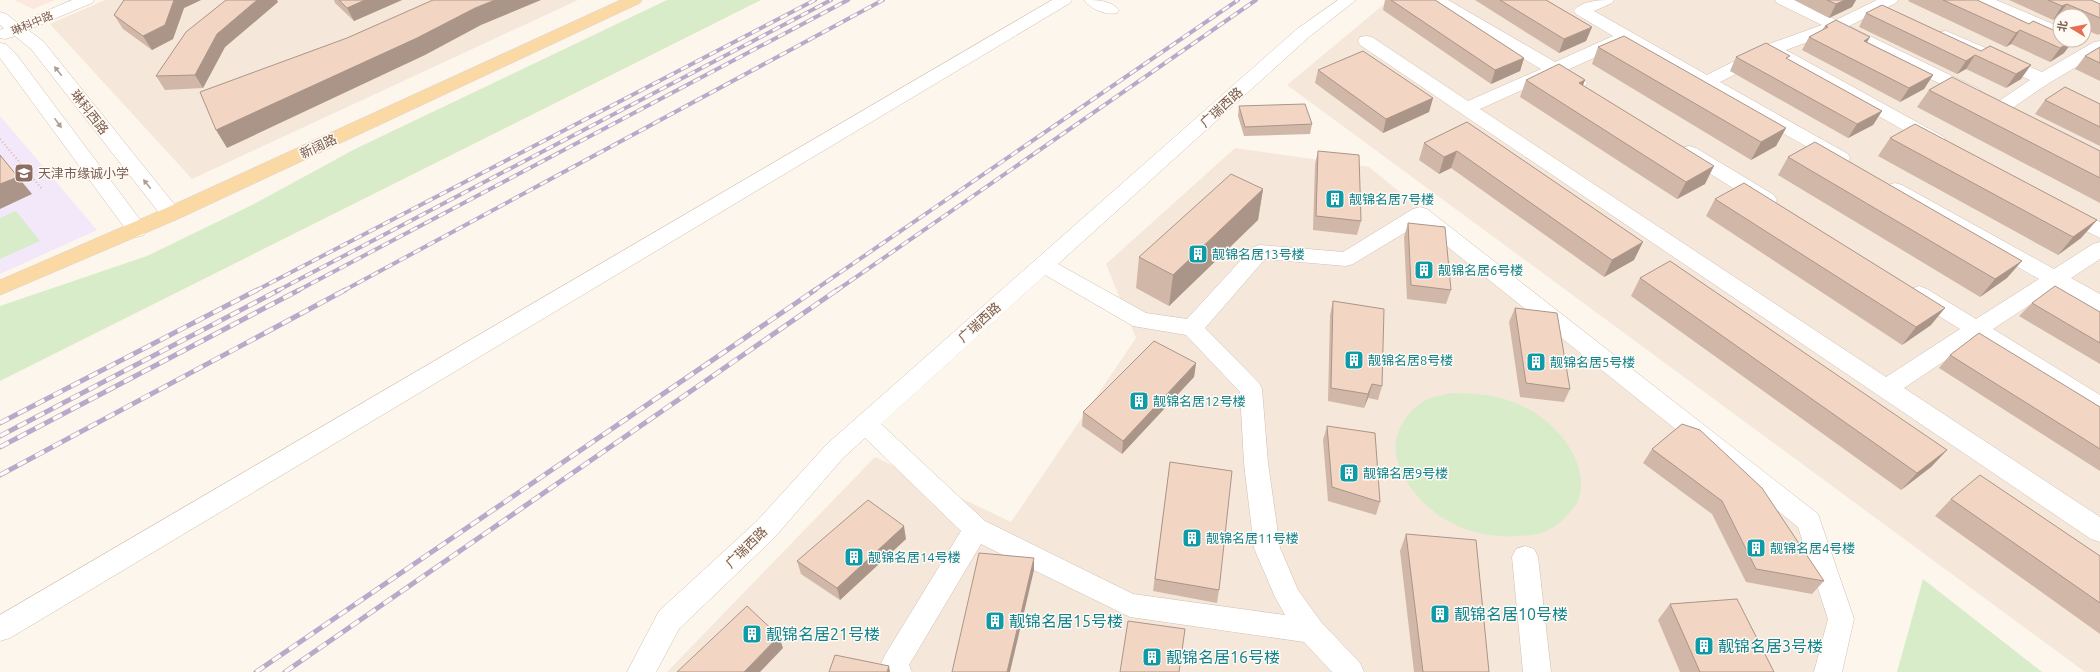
<svg xmlns="http://www.w3.org/2000/svg" width="2100" height="672" font-family="Ubuntu,'Noto Sans SC',sans-serif">
<rect width="100%" height="100%" fill="#fdf6ec"/>
<path fill="#f5e8da" fill-rule="evenodd" d="M105,0h473l-386,179 -142,-155z
M1389,0h682l29,12v660h-15l-798,-587zM2060,16h24v24h-24z
M1235,148l134,19 440,354 32,98 -12,53h-1162l208,-215 136,65 125,-184 -30,-74z"/>
<path fill="#fde8e0" d="M14,0h41l-22,9z"/>
<path fill="#f3e8fa" d="M0,116l97,114 -97,44z"/>
<path fill="#d8ecc9" d="M667,0h94l-761,381v-75l147,-50 105,-51 103,-56z
M16,211l24,30 -40,18v-41z
M1451,393c29,0 56,3 81,18 29,17 59,56 46,90 -2,5 -6,9 -9,12 -7,10 -21,19 -32,21 -32,6 -69,1 -96,-17 -29,-20 -61,-61 -37,-96 5,-9 14,-17 24,-22 7,-3 16,-4 23,-6z
M1923,579l119,93h-145z"/>
<g fill="none" stroke-linecap="round" stroke-linejoin="round">
<defs>
<path id="minor" d="M72,0h22l-2,3 -64,27 15,11 135,168 3,5 -3,5 -7,2 -7,-2 -133,-170 -16,-13 -10,3 -5,-1v-8l4,-2 -4,-3v-13l6,2 12,9z
M1052,0h20l-2,3 -1060,635 -10,3v-26z
M1084,0c12,0 27,0 35,10l-2,3c-10,3 -27,-4 -33,-13z
M1338,0h18l-47,37 -251,227 88,49 41,6 66,-72 7,-2 83,7 70,-43 7,-2 7,2 391,305 36,105 -12,53h-28l14,-53 -30,-92 -379,-303 -66,40 -7,2 -81,-7 -60,69 54,55 3,6 6,74 12,85 18,42 23,32 39,41 4,9h-32l-28,-30 -174,-25 -149,-73 -72,121 3,7h-28l-3,-8 4,-9 76,-124 -96,-93 -22,20 -68,79 -96,92 -23,43h-29l32,-61 98,-90 70,-77 470,-415zM1045,275l88,51 53,9 54,57 4,71 10,85 21,49 10,18 -152,-21 -148,-73 -104,-97z
M1428,0h20l107,62 58,-26 -37,-22 -2,-3c8,-11 27,-11 40,-11l-2,3 -18,8 113,64 59,-30 56,-20 -45,-22 -2,-3h21l40,20 41,-20h21l-2,3 -47,23 130,63 3,4 -3,4 -6,1 -6,-1 -132,-65 -49,18 158,87 2,4 -2,4 -7,2 -7,-2 -158,-89 -52,26 128,72 2,4 -2,4 -7,2 -7,-2 -209,-118 -58,26 17,9 3,4 -3,4c-12,3 -21,-5 -31,-11l-73,33 406,268 74,-48 -49,-30 -3,-5 3,-5 8,-3 8,3 49,30 63,-40 -151,-86 -3,-4 3,-4 7,-2 7,2 152,84 39,-25 7,-2v17l-29,19 29,16v18l-8,-3 -37,-21 -62,41 107,66v20l-8,-3 -116,-72 -72,48 196,129v25l-9,-3 -731,-494 -2,-4 2,-4 6,-1 6,1 96,64 73,-32 -111,-66z
M1974,0h22l64,27v11l-84,-35z
M1946,31l96,41 52,-30 6,-1v12l-51,30 -41,28 -6,1 -6,-1 -3,-4 3,-4 34,-23 -90,-40 -2,-4 2,-4z
M0,43l6,1 10,10 128,171 3,5 -3,5 -7,2 -7,-2 -130,-177z
M1689,146l7,2 78,47 3,5 -3,5 -7,1 -7,-1 -78,-49 -2,-4 2,-4z
M2065,205l35,17v16l-42,-21 -3,-5 3,-5z
M1525,546l9,3 4,8 13,115h-28l-11,-115 4,-8z"/>
<path id="major" d="M621,0h21l-2,3 -462,216 -178,76v-15l164,-71z"/>
</defs>
<use href="#minor" stroke="#d1beb0" stroke-width="1"/>
<use href="#major" stroke="#dad1cd" stroke-width="1"/>
<path stroke="#d9b8a5" stroke-width="2" stroke-dasharray="1 2.5" stroke-linecap="butt" d="M0,139l42,50"/>
<use href="#minor" fill="#fff" fill-rule="evenodd"/>
<use href="#major" fill="#fbd9a5" fill-rule="evenodd"/>
<defs>
<path id="rail-far1" d="M255,291l560,-291
M277,291l554,-291
M297,291l551,-291
M343,291l540,-291
M813,291l425,-291
M836,291l420,-291"/>
<path id="rail" d="M0,423l257,-133
M0,436l279,-146
M0,447l299,-157
M0,475l345,-185
M256,672l559,-382
M285,672l552,-382"/>
</defs>
<use href="#rail-far1" stroke="#b9a8c9" stroke-width="4"/>
<use href="#rail" stroke="#b9a8c9" stroke-width="5"/>
<use href="#rail-far1" stroke="#fffaf3" stroke-width="2.5" stroke-dasharray="8" stroke-linecap="butt"/>
<use href="#rail" stroke="#fffaf3" stroke-width="3.5" stroke-dasharray="10" stroke-linecap="butt"/>
</g>
<path fill="#d1b7a8" d="M124,0h77l-17,8 -11,31 -21,11 -29,-21 -9,-14z
M334,0h68l-48,21 -19,-18z
M1385,0h50l89,58 -4,13 -29,13 -108,-74z
M1475,0h71l46,27 -6,14 -27,12z
M1794,0h62l-4,7 -23,11z
M1909,0h68l52,24 4,-3 31,32 -14,9 -39,-18 -5,3 -98,-46z
M2009,0h82l9,4v30l-2,1 -14,-6v-13h-24v2l-3,-1 -4,3z
M278,2l-53,45 -22,41 -38,2 -9,-14z
M1866,13l115,38 9,-5 31,33 -15,9 -40,-19 -9,5 -98,-47z
M1825,26l42,16 66,33 -9,14 -24,13 -98,-52 7,-13 13,-7z
M1598,47l188,81 -10,18 -25,14 -159,-96z
M2100,47v34l-25,-12 10,-13z
M1736,57l52,3 94,51 -9,14 -25,13 -118,-67z
M1318,70l115,28 -4,14 -46,21 -68,-50z
M1526,80h59l-2,5 122,99 -28,15 -157,-102z
M1929,90l171,61v52l-183,-96z
M2045,100l55,4v42l-65,-32z
M1239,106l73,18 -2,10 -66,2 -6,-20z
M1467,122l167,138 -30,17 -153,-109 -12,6 -20,-14 5,-17z
M1890,138l207,82 -16,18 -23,17 -180,-99z
M1318,151l43,70 -4,14 -44,-5 2,-66z
M1788,157l219,121 -27,19 -202,-122z
M1263,189l-5,31 -89,86 -33,-18 3,-31z
M1715,199l216,126 -29,20 -196,-129z
M1408,223l43,67 -5,14 -39,-5 -3,-62z
M1640,278l307,172 -16,17 -30,23 -270,-194z
M1333,301l49,85 -4,14 -10,-2 -4,10 -36,-7 2,-86z
M2032,303l68,9v52l-81,-48z
M1515,308l55,81 -6,13 -44,-5 -11,-75z
M1950,355l150,52v64l-161,-103z
M1196,363l-2,14 -72,77 -40,-28 1,-14z
M1682,424l142,157 -12,13 -66,-12 -34,-68 -69,-51 9,-14z
M1327,426l53,76 -4,13 -48,-14 -5,-61z
M1170,462l49,128 -2,13 -64,-12z
M1951,499l149,57v78l-165,-118z
M1406,534l83,138h-75l-14,-121z
M906,539l-66,61 -39,-26 -4,-13z
M1670,604l104,68h-94l-22,-52z"/>
<path fill="#aa9588" d="M174,0h27l-17,8 -11,31 -21,11 -9,-14z
M257,0h20l1,2 -53,45 -22,41 -8,-13 22,-41z
M365,0h37l-48,21 -7,-13z
M495,0h46l-60,25 -56,30 -198,93 -11,-18 259,-122z
M1845,0h11l-4,7 -23,11 7,-14z
M2067,4l-10,13 -4,3 9,-14z
M1592,27l-6,14 -27,12 5,-14z
M2020,30l-9,14 -5,3 10,-14z
M1870,37l-8,14 2,-10z
M2074,40l-10,13 -14,9 10,-14z
M1975,55l-9,14 -9,5 9,-13z
M1524,58l-4,13 -29,13 4,-14z
M2031,65l-10,14 -15,9 10,-14z
M1933,75l-9,14 -24,13 9,-14z
M1585,80l-7,18 1,-15z
M1433,98l-4,14 -46,21 3,-14z
M1882,111l-9,14 -25,13 9,-14z
M1786,128l-10,18 -25,14 10,-18z
M1457,151l-6,17 -12,6 5,-17z
M0,155l32,39 -32,15z
M1714,166l-9,18 -28,15 9,-17z
M1263,189l-5,31 -89,86 4,-31z
M2097,220l-16,18 -23,17 15,-18z
M1643,242l-9,18 -30,17 8,-17z
M2022,261l-15,17 -27,19 15,-18z
M1945,308l-14,17 -29,20 14,-18z
M1196,363l-2,14 -72,77 1,-13z
M1372,384l-4,14 -4,10 4,-14z
M1947,450l-16,17 -30,23 16,-17z
M904,526l2,13 -66,61 -3,-12z
M1034,558v12l-24,102h-3z
M779,636l4,12 -23,24h-16z
M889,666l1,6h-3z"/>
<path fill="#f3d5c3" stroke="#aa9588" d="M124,0h50l-9,25 -22,11 -29,-21z
M226,0h31l-40,34 -22,41 -39,1 30,-44z
M339,0h26l-18,8z
M433,0h62l-20,8 -58,30 -201,92 -16,-38 147,-54z
M1391,0h44l89,58 -29,12z
M1500,0h46l46,27 -28,12z
M1827,0h18l-9,4z
M1943,0h34l52,24 4,-3 27,12v7h13l-13,8 -40,-18 -4,3z
M2048,0h43l9,4v14l-33,-14 -5,2z
M1882,5l99,46 9,-5 41,19 -15,9 -41,-19 -9,6 -100,-48z
M1836,20l34,17 -6,4 69,34 -24,13 -100,-51 19,-10 -3,-1z
M1624,36l162,92 -25,14 -163,-95z
M1766,43l24,13 -4,2 96,53 -25,13 -121,-67z
M2100,47v16l-15,-7z
M1363,51l70,47 -47,21 -68,-49z
M1559,64l26,16 -6,3 135,83 -28,16 -160,-102z
M1952,77l148,74v27l-171,-88z
M2065,87l35,17v23l-55,-27z
M1305,104l7,20 -67,3 -6,-21z
M1467,122l176,120 -31,18 -155,-109 -13,6 -20,-14z
M1915,124l182,96 -24,17 -183,-99z
M1815,142l207,119 -27,18 -207,-122z
M1318,151l41,4 2,66 -45,-5z
M0,155l18,22 -18,7z
M1231,174l32,15 -90,86 -34,-18z
M1744,183l201,125 -29,19 -201,-128z
M1408,223l37,4 6,63 -40,-5z
M1670,261l277,189 -30,23 -277,-195z
M2055,286l45,26v31l-68,-40z
M1333,301l51,8 -2,77 -10,-2 -4,10 -37,-6z
M1515,308l42,5 13,76 -44,-6z
M1979,333l121,74v42l-150,-94z
M1154,341l42,22 -73,78 -40,-29z
M1682,424l18,6 62,58 62,93 -68,-12 -34,-68 -70,-52z
M1327,426l48,7 5,69 -48,-15z
M1170,462l62,9 -13,119 -64,-11z
M1980,475l120,81v47l-149,-104z
M868,500l36,26 -67,62 -40,-27z
M1406,534l70,6 13,132h-66z
M979,553l55,5 -27,114h-55z
M1737,599l37,73h-74l-30,-68z
M747,606l32,30 -35,36h-67z
M1128,621l57,8 -6,43h-59z
M835,655l54,11 -2,6h-58z"/>
<defs><path id="oneway-solid" d="M-6-.8H1V-3.2L6.5 0L1 3.2V.8H-6Z"/></defs>
<g fill="#af9d94">
<use href="#oneway-solid" transform="translate(58 71) rotate(-128)"/>
<use href="#oneway-solid" transform="translate(58 123) rotate(54)"/>
<use href="#oneway-solid" transform="translate(147 184) rotate(-128)"/>
</g>
<defs>
<symbol id="school-square" viewBox="-11 -11 22 22"><rect x="-9" y="-9" width="18" height="18" rx="4" fill="#8d6e63" stroke="#fffaf3"/><path d="M0-5L7-2L0 1L-7-2ZM-4 1L0 2.5L4 1V4Q0 6-4 4Z" fill="#fff"/></symbol>
<symbol id="building-square" viewBox="-11 -11 22 22"><rect x="-9" y="-9" width="18" height="18" rx="4" fill="#0f9aa8" stroke="#fffaf3"/><path d="M-4-6H4V6H1V3H-1V6H-4ZM-2.5-4.3h1.7v1.8h-1.7ZM.8-4.3h1.7v1.8H.8ZM-2.5-1h1.7V.8h-1.7ZM.8-1h1.7V.8H.8Z" fill="#fff"/></symbol>
</defs>
<g fill-rule="evenodd">
<use href="#school-square" x="13" y="162" width="22" height="22"/>
<use href="#building-square" x="1324" y="188" width="22" height="22"/>
<use href="#building-square" x="1187" y="243" width="22" height="22"/>
<use href="#building-square" x="1413" y="259" width="22" height="22"/>
<use href="#building-square" x="1343" y="349" width="22" height="22"/>
<use href="#building-square" x="1525" y="351" width="22" height="22"/>
<use href="#building-square" x="1128" y="390" width="22" height="22"/>
<use href="#building-square" x="1338" y="462" width="22" height="22"/>
<use href="#building-square" x="1181" y="527" width="22" height="22"/>
<use href="#building-square" x="1745" y="537" width="22" height="22"/>
<use href="#building-square" x="843" y="546" width="22" height="22"/>
<use href="#building-square" x="1429" y="603" width="22" height="22"/>
<use href="#building-square" x="984" y="610" width="22" height="22"/>
<use href="#building-square" x="741" y="623" width="22" height="22"/>
<use href="#building-square" x="1693" y="635" width="22" height="22"/>
<use href="#building-square" x="1141" y="646" width="22" height="22"/>
</g>
<g text-anchor="middle" stroke-width="3" stroke-linejoin="round" paint-order="stroke">
<g font-size="11" fill="#7a5c4d" stroke="#fffaf3">
<text transform="translate(32 23) rotate(-23)" y="4">琳科中路</text>
</g>
<g font-size="13" fill="#7a5c4d" stroke="#fffaf3">
<text transform="translate(1221 107) rotate(-42)" y="5">广瑞西路</text>
<text transform="translate(90 112) rotate(52)" y="5">琳科西路</text>
<text transform="translate(318 146) rotate(-25)" y="5">新阔路</text>
<text transform="translate(979 322) rotate(-42)" y="5">广瑞西路</text>
<text transform="translate(746 547) rotate(-44)" y="5">广瑞西路</text>
</g>
<g font-size="13" fill="#785e54" stroke="#fffaf3" text-anchor="start">
<text x="38" y="178">天津市缘诚小学</text>
</g>
<g font-size="13" fill="#0d838f" stroke="#fffaf3" text-anchor="start">
<text x="1349" y="204">靓锦名居7号楼</text>
<text x="1212" y="259">靓锦名居13号楼</text>
<text x="1438" y="275">靓锦名居6号楼</text>
<text x="1368" y="365">靓锦名居8号楼</text>
<text x="1550" y="367">靓锦名居5号楼</text>
<text x="1153" y="406">靓锦名居12号楼</text>
<text x="1363" y="478">靓锦名居9号楼</text>
<text x="1206" y="543">靓锦名居11号楼</text>
<text x="1770" y="553">靓锦名居4号楼</text>
<text x="868" y="562">靓锦名居14号楼</text>
</g>
<g font-size="16" fill="#0d838f" stroke="#fffaf3" text-anchor="start">
<text x="1454" y="620">靓锦名居10号楼</text>
<text x="1009" y="627">靓锦名居15号楼</text>
<text x="766" y="640">靓锦名居21号楼</text>
<text x="1718" y="652">靓锦名居3号楼</text>
<text x="1166" y="663">靓锦名居16号楼</text>
</g>
</g>
<g transform="translate(2072 28) rotate(280)"><circle r="19" fill="#fffaf3" stroke="#cabbb1"/>
<path d="M0-3L7 15L0 10L-7 15Z" fill="#e76f51"/>
<text y="-6" font-size="11" font-weight="bold" text-anchor="middle" fill="#7a5c4d">北</text>
</g>
</svg>
